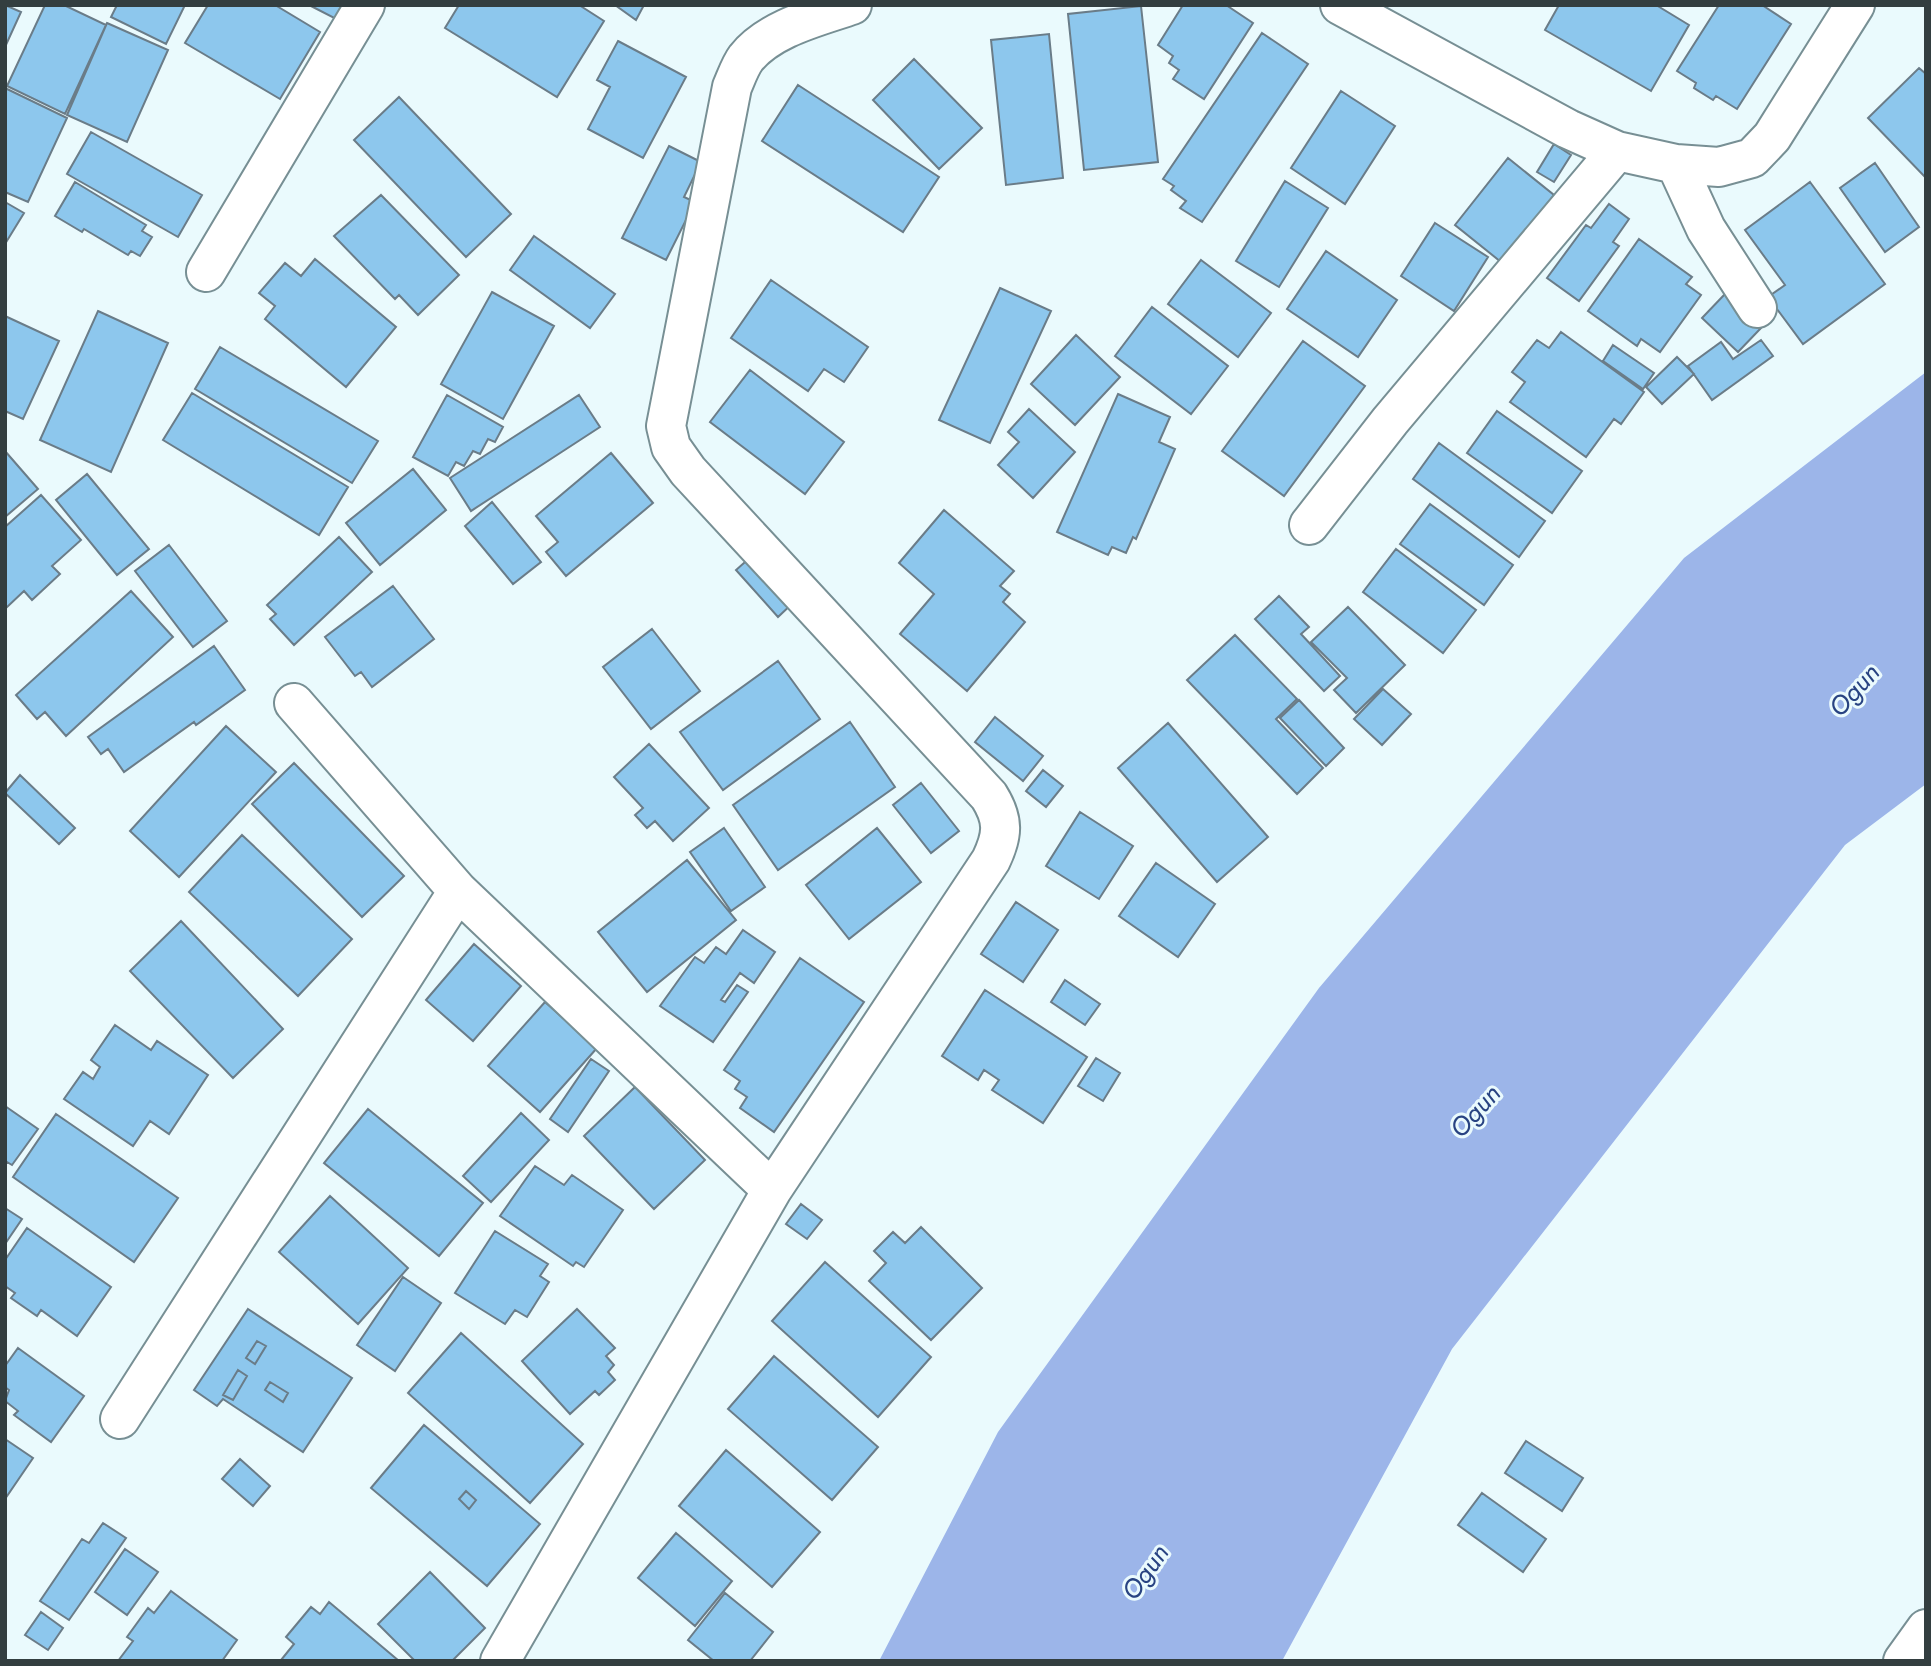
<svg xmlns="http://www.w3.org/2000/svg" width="1931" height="1666" font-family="Jost,sans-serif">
<rect width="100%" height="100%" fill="#eafafd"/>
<path fill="#9cb5e9" d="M1926,372v412l-81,61 -393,504 -170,312h-403l119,-229 321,-444 365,-430z"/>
<path fill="#8dc7ed" stroke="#6a7c88" stroke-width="2" fill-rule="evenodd" d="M5,5l16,7 -16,35z
M45,5h19l42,20 -41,89 -58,-28z
M117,5h68l-19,39 -55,-27z
M208,5h67l45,27 -40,67 -95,-56z
M309,5h39l-8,16z
M459,5h120l25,16 -47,76 -112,-69z
M615,5h29l-8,15z
M1183,5h43l27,18 -49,76 -31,-20 6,-9 -10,-7 4,-7 -15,-11z
M1559,5h97l33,20 -38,66 -106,-61z
M1719,5h43l29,19 -54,85 -21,-13 -3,4 -19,-12 2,-5 -19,-12z
M1141,6l17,156 -74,8 -16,-156z
M107,23l61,27 -41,92 -60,-27z
M1262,33l46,31 -106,158 -22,-14 6,-7 -15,-11 3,-4 -11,-7z
M1049,34l14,144 -57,7 -15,-145z
M618,41l68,36 -43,81 -55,-29 22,-42 -13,-7z
M914,59l68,69 -43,41 -66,-69z
M1919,68l7,6v104l-58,-60z
M798,85l141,92 -36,55 -141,-91z
M5,88l62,30 -39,84 -23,-10z
M1341,91l54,35 -50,78 -54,-36z
M399,97l112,117 -45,43 -112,-117z
M91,132l111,63 -24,42 -111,-63z
M1554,144l17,11 -17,27 -17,-10z
M669,146l32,16 -17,35 11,5 -29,58 -44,-22z
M1508,158l46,37 -53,67 -46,-37z
M1875,163l44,64 -34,25 -45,-64z
M1285,181l43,27 -49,79 -43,-26z
M75,182l71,43 -4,6 10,6 -12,19 -9,-5 -3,4 -44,-26 -2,3 -27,-16z
M1810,182l75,102 -82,60 -35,-47 17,-12 -40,-55z
M381,195l78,80 -41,40 -19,-20 -4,4 -61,-63z
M5,202l19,11 -19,31z
M1609,204l20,15 -16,23 6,4 -40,55 -32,-23 39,-53 5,3z
M1435,223l53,34 -34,54 -53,-35z
M534,236l81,58 -25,34 -80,-58z
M1639,239l53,38 -6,7 15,11 -41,57 -19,-13 -4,7 -49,-35z
M1326,251l71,49 -39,57 -71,-48z
M315,259l81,68 -50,60 -81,-68 10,-13 -16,-13 26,-30 16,13z
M1201,260l70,53 -33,44 -70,-53z
M771,280l97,67 -24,35 -20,-13 -16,22 -77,-53z
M1000,288l51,23 -61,132 -51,-23z
M492,292l62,34 -51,93 -62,-35z
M1725,294l36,34 -23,24 -36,-34z
M1152,307l76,59 -37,48 -76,-58z
M98,311l70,32 -57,129 -71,-32z
M5,316l54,25 -36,78 -18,-8z
M1561,332l83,60 -23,32 -7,-5 -28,38 -76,-55 15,-20 -13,-10 25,-32 12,8z
M1076,335l44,42 -45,48 -44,-41z
M1761,340l12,16 -61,44 -24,-34 33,-24 12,17z
M1303,341l62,45 -81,110 -62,-45z
M1613,345l41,28 -11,16 -40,-28z
M220,347l158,94 -26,42 -157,-94z
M1677,357l17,17 -32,30 -16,-17z
M750,370l94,72 -39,52 -95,-72z
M192,393l156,94 -29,48 -156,-95z
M1118,394l52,23 -11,25 16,7 -39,90 -3,-2 -7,16 -14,-6 -4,8 -51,-23z
M447,395l56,32 -8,15 -7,-3 -8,15 -7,-3 -9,15 -8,-4 -8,14 -35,-19z
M579,395l21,32 -129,84 -21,-33z
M1029,409l46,43 -42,46 -35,-33 21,-23 -11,-10z
M1497,411l85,60 -30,42 -85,-60z
M1439,443l106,78 -26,36 -106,-78z
M5,451l33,38 -33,28z
M611,453l42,50 -87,73 -20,-24 12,-10 -22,-26z
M413,469l33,41 -66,55 -34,-42z
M87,474l62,75 -32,26 -61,-75z
M41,495l40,45 -29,26 8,8 -28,26 -8,-9 -19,18v-82z
M492,502l49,60 -28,22 -48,-58z
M1430,504l83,61 -29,40 -84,-61z
M944,510l70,61 -14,15 10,8 -7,8 22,20 -58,69 -67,-57 34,-40 -35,-31z
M339,537l33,35 -78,73 -24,-26 6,-5 -9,-9z
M169,545l58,76 -34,26 -58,-76z
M1396,549l80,61 -33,43 -80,-61z
M753,555l42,46 -17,16 -42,-47z
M393,586l41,53 -62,48 -11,-15 -6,4 -30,-39z
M131,591l42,46 -107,99 -21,-24 -8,7 -21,-24z
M1279,596l30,31 -8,7 39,42 -16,15 -69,-72z
M1348,607l57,58 -49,48 -22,-23 13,-12 -36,-36z
M652,629l48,62 -49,38 -48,-62z
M1235,635l62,64 -21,20 47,49 -26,26 -110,-114z
M214,646l31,44 -49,35 -2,-3 -70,50 -16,-23 -7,5 -13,-17z
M778,661l42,58 -97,71 -43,-58z
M1383,689l28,25 -29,31 -28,-26z
M1299,700l45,48 -18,18 -46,-48z
M995,717l48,39 -20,25 -48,-39z
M850,722l45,65 -117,83 -45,-65z
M1168,723l100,114 -51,45 -99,-114z
M226,726l50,46 -97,105 -49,-46z
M649,744l60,64 -36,33 -18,-20 -8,7 -12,-13 8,-7 -29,-31z
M294,763l110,113 -42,41 -110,-113z
M1043,770l20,16 -17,21 -20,-16z
M20,775l55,53 -16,16 -54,-51z
M921,783l38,48 -28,22 -38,-48z
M1080,812l53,34 -34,53 -53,-33z
M724,828l41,59 -34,24 -41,-59z
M877,828l44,54 -72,57 -43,-54z
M242,835l110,104 -54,57 -109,-104z
M687,860l49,60 -89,72 -49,-60z
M1156,863l59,41 -37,53 -59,-41z
M1016,902l42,28 -35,52 -42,-28z
M181,921l102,108 -50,49 -103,-107z
M743,930l32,22 -21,31 -14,-10 -19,27 4,2 12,-17 11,7 -35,50 -53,-36 35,-49 9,6 12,-16 10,7z
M474,944l47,42 -48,55 -47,-41z
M800,958l64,44 -90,130 -34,-24 7,-11 -12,-8 5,-8 -16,-11z
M1065,980l35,24 -15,21 -34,-23z
M985,990l102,67 -44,66 -51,-33 7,-10 -15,-10 -6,10 -36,-24z
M545,1002l52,46 -57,64 -52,-46z
M115,1025l36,25 6,-9 51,34 -39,59 -19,-13 -17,25 -69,-47 19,-27 10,7 7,-12 -9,-7z
M1096,1058l24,15 -17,28 -25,-15z
M591,1059l18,12 -41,61 -18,-13z
M635,1087l70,73 -51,49 -70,-73z
M5,1106l33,23 -26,36 -5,-3 -2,3z
M368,1109l115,94 -44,53 -115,-93z
M521,1113l28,27 -58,62 -28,-26z
M56,1114l122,84 -44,64 -121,-85z
M535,1166l29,19 8,-10 51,35 -39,57 -8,-5 -3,4 -73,-50z
M330,1196l78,72 -50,56 -79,-72z
M801,1204l21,16 -15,19 -21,-15z
M5,1208l17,11 -17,25z
M921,1227l61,61 -51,52 -62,-59 17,-18 -12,-12 19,-19 12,11z
M27,1228l84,59 -34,49 -36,-26 -4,6 -26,-18 4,-5 -10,-7v-26z
M495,1231l53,33 -8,12 9,6 -22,35 -12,-7 -10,14 -50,-31z
M825,1262l106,95 -53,60 -106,-96z
M403,1277l38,26 -46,68 -38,-26z
M248,1309l104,69 -49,74 -80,-53 -6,7 -23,-16zM257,1341l9,5 -11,18 -9,-6zM238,1370l9,6 -14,24 -10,-5zM270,1382l18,11 -5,9 -18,-12z
M577,1309l38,39 -9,8 8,9 -6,7 7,8 -16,15 -4,-4 -25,23 -48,-53z
M461,1333l122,111 -53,59 -122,-110z
M257,1341l9,5 -11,18 -9,-6z
M18,1348l66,48 -33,46 -37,-27 4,-4 -13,-10 4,-11 -4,-3v-21z
M774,1356l104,91 -46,53 -104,-91z
M238,1370l9,6 -14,24 -10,-5z
M270,1382l18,11 -5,9 -18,-12z
M424,1425l116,99 -53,62 -116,-98zM466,1491l10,9 -7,9 -10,-10z
M5,1439l28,19 -28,41z
M1526,1441l57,37 -21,33 -57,-38z
M726,1450l94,82 -48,55 -93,-81z
M240,1459l30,27 -17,20 -31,-27z
M466,1491l10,9 -7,9 -10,-10z
M1482,1493l64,46 -23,33 -65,-47z
M103,1523l23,15 -57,82 -29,-19 42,-62 7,4z
M676,1533l56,48 -37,45 -57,-48z
M125,1549l33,23 -31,43 -32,-23z
M430,1572l55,56 -33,33h-37l-37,-37z
M171,1591l66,49 -15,21h-104l15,-20 -6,-4 21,-29 6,5z
M725,1593l48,39 -23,29h-36l-26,-21z
M329,1602l70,59 -118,-1 13,-16 -8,-7 25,-30 9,7z
M41,1612l22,16 -15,22 -23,-15z"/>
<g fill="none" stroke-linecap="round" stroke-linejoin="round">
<defs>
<path id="minor" d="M1340,5l228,124 49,22 59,13 43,3 33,-9 20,-21 83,-132
M1676,164l30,65 51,79
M206,272l159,-267
M1309,525l81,-104 227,-270
M294,703l164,188 314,299
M120,1419l338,-528
M500,1661l272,-471 219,-330c12,-25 13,-40 -2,-64l-301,-325 -17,-24 -5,-21 66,-339c4,-9 8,-21 14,-29 24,-30 71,-41 106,-53
M1903,1661l23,-32"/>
</defs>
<use href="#minor" stroke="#778f94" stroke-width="42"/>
<use href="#minor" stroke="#fff" stroke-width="38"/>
</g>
<g text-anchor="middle" stroke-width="6" stroke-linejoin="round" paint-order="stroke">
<g font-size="26" font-style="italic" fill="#284382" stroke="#eafafd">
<text transform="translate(1854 690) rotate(-48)" y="9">Ogun</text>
<text transform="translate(1475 1111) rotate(-48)" y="9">Ogun</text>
<text transform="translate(1145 1572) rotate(-55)" y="9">Ogun</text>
</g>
</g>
<rect width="1931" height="1666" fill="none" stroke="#333e40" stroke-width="14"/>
</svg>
